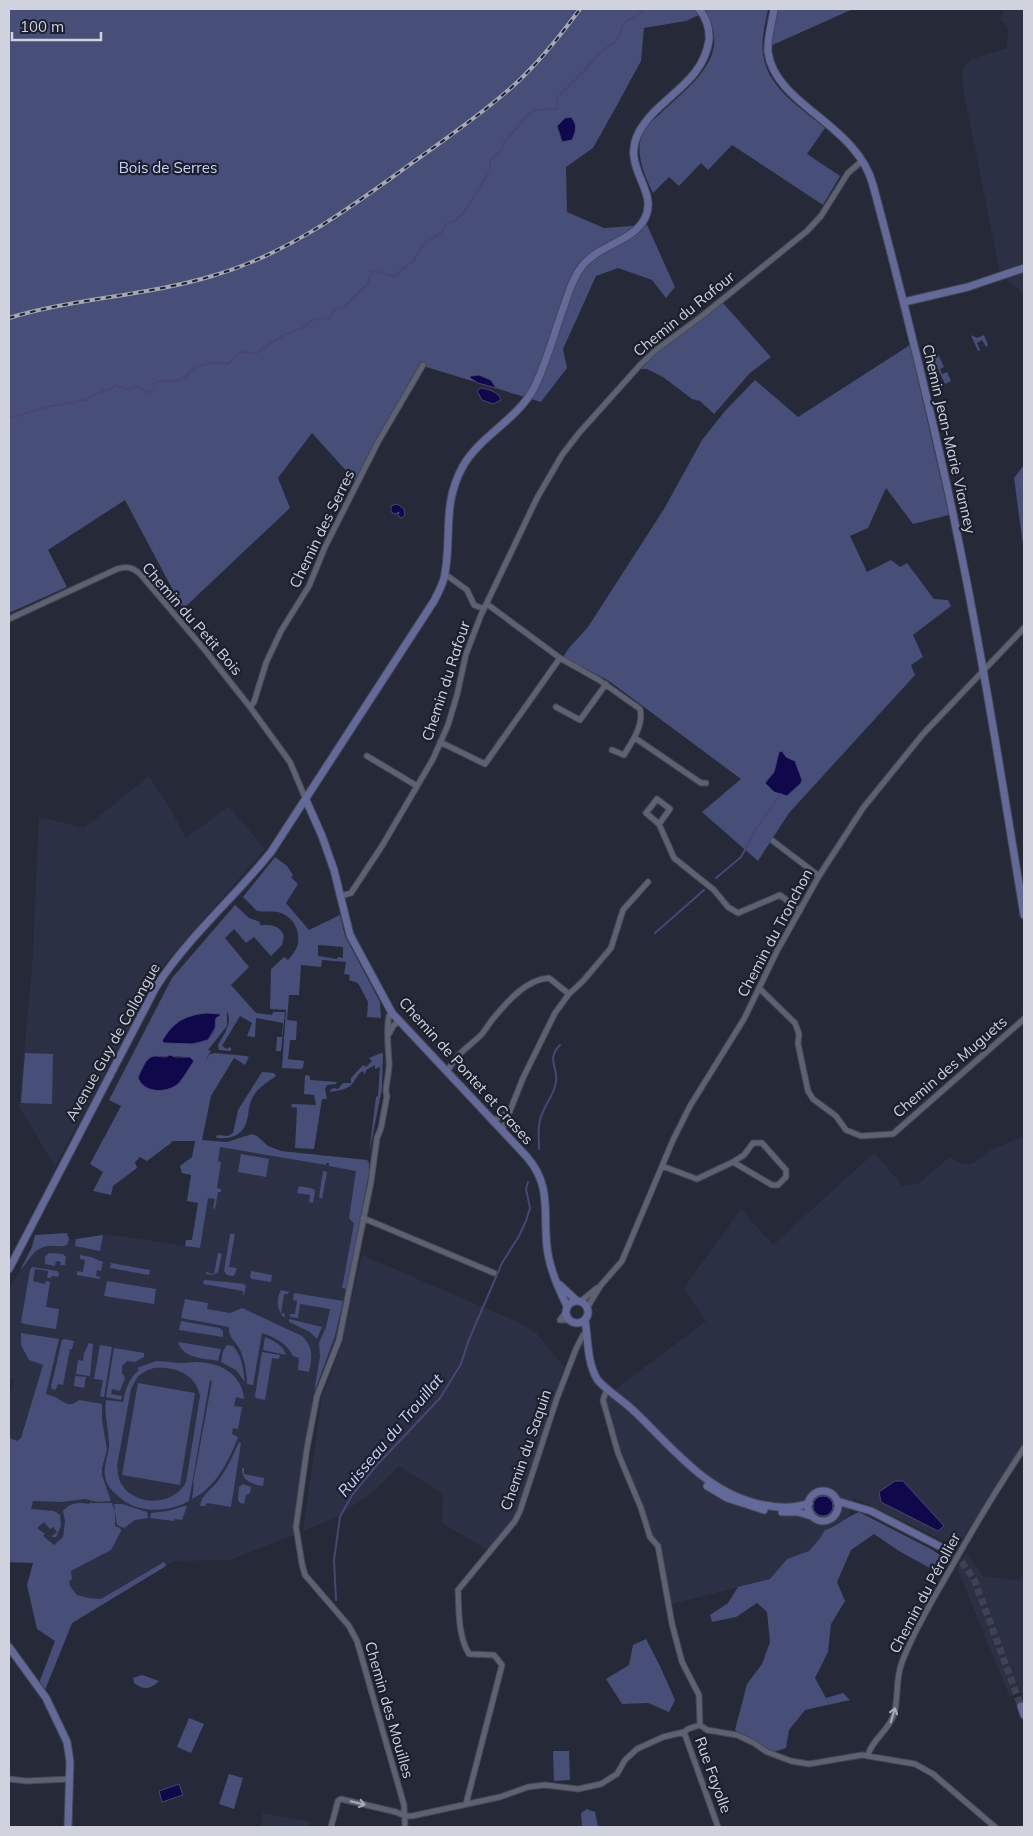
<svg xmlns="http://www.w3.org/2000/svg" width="1033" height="1836" font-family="Mulish,sans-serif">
<rect width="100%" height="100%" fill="#262938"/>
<path fill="#2c3045" d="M1005,9h19v285l-24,-21 -37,-184 -1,-18 9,-12 36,-11 1,-20 -8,-9z
M148,777l2,1 17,25 19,35 43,-32 36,43 -103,118 -107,199 -36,-60 13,-136 7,-153 45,11z
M1024,1136v308l-67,103 -103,-49 -5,18 -15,12 -9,3 -16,20 -22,8 -17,20 -98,25 -11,-41 -20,-55 -24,-56 -16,-55 16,-9 89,-67 -22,-33 57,-79 32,36 101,-92 29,33 16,-3 31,-26 14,8 10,-2 17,-13z
M201,1144l166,16 2,11 -30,158 -26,69 -19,122v15l-64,25 -56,1 -101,62 -28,67 -6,-7 16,-42 -18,-12 -10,-44 6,-22h-24v-163l6,-20 -6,-2v-87l27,-50 43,-2 28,-5 92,14z
M362,1255l158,68 17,11 27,33 -45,140 -5,12 -26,31 -46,-27 1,-29 -44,-28 -28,28 -37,24 -31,13 19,-134 17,-46z
M966,1553l17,23 41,5v116l-3,-6 -11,6 -53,-129z
M263,1813l47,9 -1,5h-48z"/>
<path fill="#474e78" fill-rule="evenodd" d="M9,9h759c-3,16 -8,34 -4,50 6,30 38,50 61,69l-18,26 33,22 -17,29 -91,-60 -24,25 -7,-7 -22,23 -10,-9 -16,16c-9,-19 -20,-43 -9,-63 3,-6 12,-12 17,-17 28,-27 73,-57 44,-101l-19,9 -42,7 -3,33 -25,46 -23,41 -27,19 1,45 37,16 43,-3 28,62 -9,11 -14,-18 -34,-12 -22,8 -33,73 4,19 -26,34 -118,-36 -65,118 -46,-51 -34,45 12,30 -107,101 -58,-109 -77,50 19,37 -58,26z
M774,9h79l-85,38z
M723,303l48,54 -21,16 -36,41 -14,-13 -8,-2 -29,-22 -16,-8h-10l18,-17z
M971,335l6,3 7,-3 4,10 -2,2 -4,-7 -5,3 3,7 -2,1z
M910,345l39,170 -36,9 -27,-36 -18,40 -18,8 17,36 24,-12 9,7 7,-4 27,36 14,1 3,6 -38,29 10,22 -12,8 4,10 -126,138 -31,48 -56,-49 39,-33 -132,-98 -46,-24 6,-9 19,-21 76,-118 38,-69 23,-29 30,-31 43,37z
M937,352l7,15 -4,2 2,5 5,-2 4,9 -6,3 -14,-30z
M1024,465v87l-10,-74z
M275,857l12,9 6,9 -2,2 7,7 -12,19 23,27 31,-15 5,21 35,66 1,16 -14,-1 1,-15 -10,-19 -9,-3 1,-5 -6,-1 2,-12 -24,-2 -1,7 -20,-2 -2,30h-10l-2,25 10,1 -1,19h-6l-2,19 16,2 -1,7 -2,1 -19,-1 4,-58 -16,-1 1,-40 13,-12 4,3c3,-4 7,-8 9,-13 5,-15 -4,-32 -20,-35 -6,-1 -13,0 -20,-1l-14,-14zM318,945l25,2v11l-5,-1 -1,2 -19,-3z
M235,905l14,13 11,4v3c11,0 19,-1 24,11l-2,9 -11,11 -17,-19 -8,6 -12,-14 -9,9 24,29 -18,18 25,28 16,2 1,-3h12l-4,39h-5l1,-14h5l1,-14 -27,-5 -1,19 -8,-1 5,-13 -12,-7 -18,30 5,3 2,-2 2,1v3l-12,-1 -1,-5c6,-11 15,-22 9,-34v15l-19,24 3,1 -7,12 6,-9 5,-1 31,3 3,1 -4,8 -11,-7 -23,38 -9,44 25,2 25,-8 5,2 11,10 13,5 86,9 2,3v10l-22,116 -5,-1 12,-64 -5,-6 7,-47 -27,-5v-3h-3v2l-106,-18 -2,14 3,1 -4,26 4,1v3h-3l-3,17 -2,-1 2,-9 -7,-1 -8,50 -15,-2 1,-6h6l6,-37 -11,-2 4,-26 -9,-2 -2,-7 12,-9 3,-16h-23l-1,2 -24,18 -7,-4 -5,5 2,6 -24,18 -2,9 -18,-4 10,-19 -13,-8 31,-58 -12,-6 63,-122zM220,1016l-4,2c-1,3 0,8 -1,11 -9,22 -35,14 -53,12l18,-21zM153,1056h30l-45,21z
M25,1053l28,1 -1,50 -31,-1z
M381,1053l2,1 -1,34 -13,66 7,-57 2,-1 2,-29 -5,2v-4l-9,5 -1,5 -2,-4c-6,3 -8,11 -13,15 -7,5 -13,4 -19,6l-1,-2 4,-2 4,1 5,-6h8v-5l12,-13 3,2 6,-6 -3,-3z
M262,1072l12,1 2,3c-8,6 -18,11 -23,21 -4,7 -4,12 -5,19 -3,18 -15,24 -32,22l1,-3 11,1 5,-3 5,-23z
M305,1075l5,1v4l27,2 -1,2 -9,1 -2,4 2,10h-5l-8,50 -19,-1 2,-40 -6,-1 1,-3 24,1 -2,-10 -10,-1z
M241,1154l28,5 -3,18 -28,-5z
M323,1171l4,1 -5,27 -3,-2z
M299,1186l15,3 1,3 -2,11 -4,-1 1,-7 -13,-2z
M67,1233l2,6 -2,6c-6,3 -13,0 -20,1 -15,3 -18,16 -27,24l12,-23 3,-12z
M230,1234h5l-6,33 8,1 -2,6 -2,2 -6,-1 -3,-4z
M103,1235l-3,16 -25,-5 1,-7z
M49,1253l14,1 3,3 -1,8h-5l1,-3 -5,-1 -1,5 -10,-2v-7z
M218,1253l4,1 -4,18 -5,3 -7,-1v-2l8,2z
M80,1255l11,2 12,5 -2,9 -4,-1 -1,6 4,1v2l-23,-4v-4l6,1 2,-12 -5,-1z
M111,1263l39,7 -1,5 -39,-7z
M32,1267l25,4 2,2 -1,4 -6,-1 -1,2h-4l1,-7 -13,-2 -2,12 12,3 1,-3 4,1 -4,25 13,2 -3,20 -32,-5 -3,-2 9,-52z
M251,1271l21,4 -1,7 -19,-3 -2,-2z
M204,1280c13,1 26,2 40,4l2,2 -2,9h-1v-4l-40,-7z
M107,1281l49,8 -2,15 -50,-8z
M281,1290l8,2 -1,2h-4l-3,19 4,1 -1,4c-7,-8 -8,-18 -3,-28z
M294,1293l49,8 -8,35 -21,57 6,-37 -1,-13 7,-16 4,-18 -30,-5 -2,14 -8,-1v-3h5l2,-13 -4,-1z
M185,1299l23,4 -1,6 23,4 12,-5 60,28c12,12 10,21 7,36l-11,-2 1,-12 -6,-2c-6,-13 -19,-19 -31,-23l-9,52 -6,-1c0,-11 -2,-22 -6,-32 -4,-10 -13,-14 -12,-25l-48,-9z
M289,1319l33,8 -5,12 -7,-7 -21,-10z
M181,1321l39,7 3,3v6l-44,-7z
M21,1333l38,6 -13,55c3,1 8,2 11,4 9,5 12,10 22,2l23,4v16l5,30 -5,18v7l9,26 -13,1 -14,-3 -22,3 -29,-1 -2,8 23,2 6,4 1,11 -5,11h-5l6,-5 -4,-5 -3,2 -6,-7 -7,6 8,6 -2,2 11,9 9,-8 2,-15 -2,-11c7,-8 15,-9 26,-7v-1h23l3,9v14l5,2 1,3 -10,19 -40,21 1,8 -3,2 1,5 7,9 11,3 13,1 63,-37 2,4 -94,57 -27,67 -6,-7 16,-42 -18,-12 -10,-44 6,-22 -24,-1v-124l8,3 4,-3 22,-73 -14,-5 -8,-15z
M265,1337c9,4 18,8 21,18l-23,-5z
M64,1339l10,2 -2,8h-2l-7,36 -5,-1 -2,5 -3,1 -2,-3 11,-47z
M178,1342l43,7 -3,12c-14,-3 -35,-2 -40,-19z
M89,1343l4,1 -3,32 -14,-2 2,-14 5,1 1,-8z
M100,1345l12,2 -8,50 -4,-1 3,-16 -9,-1z
M227,1345l6,1c9,10 10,22 12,36l-9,-12 -15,-8 2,-11z
M114,1348l30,5v4l-9,5 -8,-1 -5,5v7l3,5 -5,13 -8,-2 -1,5 11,2 -1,4 -15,-3z
M262,1352l18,3 -1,4 -7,-1 -7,42 -9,-2 -1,-2z
M156,1361c9,0 18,2 27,2 5,0 8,-1 12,-1 24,0 47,11 49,37l-8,-2 -2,9 8,1 -4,22 -5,-1 -1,6 6,3c-9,24 -22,50 -46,62l2,-15 -1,-1 19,-102 -2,-1 -21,121c-23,12 -53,13 -72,-6 -6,-5 -11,-11 -12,-19 -2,-11 5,-23 4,-34 -1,-15 -5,-28 -3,-42l17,2c3,-13 5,-23 16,-32l-2,-2zM154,1368c21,-2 42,6 46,28l-14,86c-12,24 -50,25 -64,3 -4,-6 -4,-12 -5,-19l14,-77 7,-13 10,-6z
M75,1376l11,1 -2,11 -10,-2z
M138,1383l57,10 -15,92 -58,-10z
M239,1442l2,1 -10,64 -24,-4 -2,3h-5c2,-12 11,-16 18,-25 9,-12 15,-25 21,-39z
M242,1468h2v6l20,4 -1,8c-11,-2 -22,-5 -21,-18z
M243,1484l8,3 -1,6 -4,2 -2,9 -4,-1 -2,-3 1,-13z
M114,1504h8l25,8 1,6 -13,2 -11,8 -7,-3z
M184,1506h3l-5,14 -7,-1 -1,2 -24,-3 1,-5 17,-2z
M859,1512l72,37 13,9 1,11 -10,2 -36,-20 -25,-17 -23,16 -14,32 8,19 -14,23 -3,28 -13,26 11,20 17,-5 7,7 -45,10 -16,20 -3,18 -13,4 -38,-22 12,-46 15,-20 8,-22 -3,-30 -10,-9 -21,14 -24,5 -2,-7 18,-12 10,-16 32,-8 17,-20 22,-8 11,-13 5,-8c12,-3 21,-13 34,-18z
M646,1639l14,27 15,34 -6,12 -21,-9 -26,1 -16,-25 23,-14 4,-20z
M142,1675l17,6c-9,9 -15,9 -25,2l-1,-5z
M189,1718l15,6 -13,29 -14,-6z
M553,1751h16l1,29 -16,1z
M229,1774l14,4 -9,31 -15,-5z
M587,1809l8,3 3,15h-16l-1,-14z"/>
<path fill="#0f084a" stroke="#494576" d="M571,117c7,8 5,14 1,23l-10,2 -5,-16 8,-8z
M479,375l12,5 5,8 -18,-5 -8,-5v-2z
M481,388c7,1 18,4 20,12l-8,4 -11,-4 -5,-9z
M397,504l7,5 1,6 -3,3 -4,-2 1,-4 -4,2 -4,-2v-6z
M782,751l4,6 9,4 7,19 -1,3 -14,13 -13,-4 -9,-9 9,-11 5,-20z
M207,1013l13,1v2l-4,2 -1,10 -7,12 -16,4 -28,-1 -2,-2c11,-19 23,-26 45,-28z
M170,1055l5,2h15l4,4c-5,7 -10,17 -16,23 -12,10 -36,9 -40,-7 5,-9 8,-22 19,-21 6,1 8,2 13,-1z
M895,1481h8l41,45 -6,5 -57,-29 -2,-10z
M813 1506a10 10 0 1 1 20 0a10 10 0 1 1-20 0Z
M179,1784l4,11 -21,7 -3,-11z"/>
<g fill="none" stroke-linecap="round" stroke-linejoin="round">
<path stroke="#494576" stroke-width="2" d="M9,418l42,-12 35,-6 12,-7 13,-4 3,-4 12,4 12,-3 8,6 8,-2 1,-3 -2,-3c8,-6 17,-1 26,-4 7,-2 8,-5 12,-9 8,-8 28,-10 38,-7 6,-11 13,-14 26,-10 17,-11 26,-21 48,-26 6,-8 16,-11 27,-9l4,-10 10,-2 24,-23 3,-13 7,1 16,5 7,-7 12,-9 12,-19 9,-4 7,-5 5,-9 9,-3 9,-9 26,-41v-9l2,-4 9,-7 2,-7 24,-29 8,-5 22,-1v-11l27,-27 17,-19 14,-10 5,-8 3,-10 22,-15
M716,878l25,-21 15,-28 25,-35
M655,933l49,-43
M539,1149c0,-12 -2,-25 3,-35 4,-12 13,-20 14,-33 2,-15 -10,-21 4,-36
M336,1600l-2,-40 6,-43 12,-22 24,-29 64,-68 21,-34 7,-22 34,-79 17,-27 7,-15 4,-13 -4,-19 2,-7"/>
<path stroke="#404251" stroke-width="7" stroke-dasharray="7 3.5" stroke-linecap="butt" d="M945,1549l16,12 13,18 47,127"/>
<defs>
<path id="street" d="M445,574l22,16 7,15 10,4
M487,604l73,54 39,22 41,29c4,16 -8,33 -16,46l-12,-5
M9,619l108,-50c10,-3 16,-2 24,6l63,74 46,58 40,55 16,38
M250,707l4,-5 12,-39 15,-32 28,-45 16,-39 53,-105 45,-77
M556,707l24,13 26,-36
M635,738l66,45h5
M440,742l45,22 75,-106
M367,756l50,30
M659,824l-13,-11 11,-14 13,10 -11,15 15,34 40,32 14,17 10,6 42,-18 20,16
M773,841l46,35
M341,896l10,-3 31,-47 51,-87 15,-34 9,-30 9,-41 15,-39 56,-117 25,-43 17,-22 61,-68 16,-15 46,-34 105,-85 14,-15 27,-43 14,-12
M759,988l36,35 4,11 -1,10 10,47 5,8 23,17 10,14 15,6 32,-2 131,-115
M392,1013l-3,3c-3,14 -1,30 0,44 1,11 -3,22 -3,32l1,4 -6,32 -4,10 -6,44 -32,158 -22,56 -10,52 -11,79 6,37 3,11 44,51 8,15 47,164 1,22
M389,1034l4,-8 6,-5
M447,1072c10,-19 18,-22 33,-36 5,-5 8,-11 12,-16 14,-17 34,-41 57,-42l20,16
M492,1121l16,-8
M502,1131l21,-53 32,-65 14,-19 14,-13 28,-33 12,-38 25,-28
M662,1166l35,13 36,-17 39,23h6l8,-8v-7l-24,-27h-9l-9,12 -11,7
M363,1218l131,55
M581,1301l16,-13
M587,1308l14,-23 21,-24 51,-121 17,-34 54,-87 33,-68 42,-75 44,-68 60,-74 101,-106
M560,1320h9
M560,1320l5,-7
M607,1389l-4,11 15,53 23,55 9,29 8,9 14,78 10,38 17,33 1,30
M684,1732l34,95
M868,1755c4,-16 21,-24 26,-41 5,-17 1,-34 8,-52 12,-31 32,-65 49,-94 23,-41 47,-81 73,-120
M9,1779l17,2 44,-2
M466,1804l36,-139 -8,-10 -25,-1c-11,-18 -10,-43 -11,-64l57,-69 5,-10 37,-113 19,-49 7,-14
M331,1827l7,-26 3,-2 55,13 9,4h7l88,-19 28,-10 17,-2 33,4 23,-5 16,-10 8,-14 12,-11 26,-12 21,-5 4,-3 12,-4 7,5 30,5 17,8 13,9 24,9 18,3 53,-9 53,9 18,10 62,53"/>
<path id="secondary" d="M774,9c-2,14 -7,29 -6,43 7,53 89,72 105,133 26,97 50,194 72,292 32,144 55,291 79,438
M904,302l64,-15 56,-19
M306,800l16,36 12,34 16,65 42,78 135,144c25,29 16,55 20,90 2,20 11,41 20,59
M9,1269l147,-282c32,-50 78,-89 115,-135l163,-251c4,-8 10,-18 11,-28 7,-39 -3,-69 18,-107 18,-31 54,-46 71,-78 13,-26 20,-55 30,-82 5,-14 9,-29 19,-41 16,-20 51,-24 62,-47 14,-28 -25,-51 -6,-86 19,-35 64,-48 70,-92 1,-11 -3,-23 -10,-31
M560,1285l16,15
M566 1312a11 11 0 1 1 22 0a11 11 0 1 1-22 0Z
M585,1320c3,18 2,42 12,59 5,8 28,23 37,32 39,37 74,84 130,94 15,3 30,4 45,-2
M707,1486l20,12 37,12
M808 1506a15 15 0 1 1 30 0a15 15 0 1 1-30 0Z
M837,1501l34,10 74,38
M782,1512h16l13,4
M9,1647l37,51 21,44 3,20 -2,65
M1021,1706l3,9"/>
</defs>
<use href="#street" stroke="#454754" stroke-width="7"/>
<use href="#secondary" stroke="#454754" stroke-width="9"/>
<use href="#street" stroke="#5d6172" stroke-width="5"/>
<use href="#secondary" stroke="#636a9a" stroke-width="7"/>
<defs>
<path id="rail" d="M9,318c66,-20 137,-22 203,-42 73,-21 132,-64 193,-108 37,-27 75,-52 108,-82 26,-23 47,-50 67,-77"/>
</defs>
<use href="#rail" stroke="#a5a8b3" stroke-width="4"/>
<use href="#rail" stroke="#1c1f2e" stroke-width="2" stroke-dasharray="5.5" stroke-linecap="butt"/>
</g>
<defs><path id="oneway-shaft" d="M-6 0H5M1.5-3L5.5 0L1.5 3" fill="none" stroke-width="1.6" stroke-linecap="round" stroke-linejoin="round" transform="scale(1.25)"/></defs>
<g stroke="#a8abb8">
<use href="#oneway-shaft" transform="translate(893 1715) rotate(-73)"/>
<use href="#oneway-shaft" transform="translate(358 1803) rotate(14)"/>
</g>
<g text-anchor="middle" stroke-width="4.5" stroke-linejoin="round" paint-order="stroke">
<g font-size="15" fill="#cad3fb" stroke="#1c1f2e">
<text x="168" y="173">Bois de Serres</text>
</g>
<g font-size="15" fill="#d0d3dd" stroke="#1c1f2e">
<text transform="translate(684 314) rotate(-39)" y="5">Chemin du Rafour</text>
<text transform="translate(949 439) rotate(77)" y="5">Chemin Jean-Marie Vianney</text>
<text transform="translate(322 529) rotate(-64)" y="5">Chemin des Serres</text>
<text transform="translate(192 619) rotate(49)" y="5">Chemin du Petit Bois</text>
<text transform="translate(446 681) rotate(-72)" y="5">Chemin du Rafour</text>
<text transform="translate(775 933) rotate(-62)" y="5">Chemin du Tronchon</text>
<text transform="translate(113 1042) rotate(-61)" y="5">Avenue Guy de Collongue</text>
<text transform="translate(950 1067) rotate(-41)" y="5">Chemin des Muguets</text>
<text transform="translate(466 1071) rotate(48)" y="5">Chemin de Pontet et Crases</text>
<text transform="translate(526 1450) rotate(-71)" y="5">Chemin du Saquin</text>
<text transform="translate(925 1593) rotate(-62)" y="5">Chemin du Pérollier</text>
<text transform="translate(389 1710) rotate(74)" y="5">Chemin des Mouilles</text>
<text transform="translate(713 1775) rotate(70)" y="5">Rue Fayolle</text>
</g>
<g font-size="16" font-style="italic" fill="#cbd4fd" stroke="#1c1f2e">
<text transform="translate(390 1435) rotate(-50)" y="6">Ruisseau du Trouillat</text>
</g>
</g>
<rect width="1033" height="1836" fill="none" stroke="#d0d3dd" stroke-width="20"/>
<path d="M12 32v8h89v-8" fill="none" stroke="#d0d3dd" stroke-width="2.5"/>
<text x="20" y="32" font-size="15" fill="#d0d3dd" stroke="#1c1f2e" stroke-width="4" paint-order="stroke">100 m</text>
</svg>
